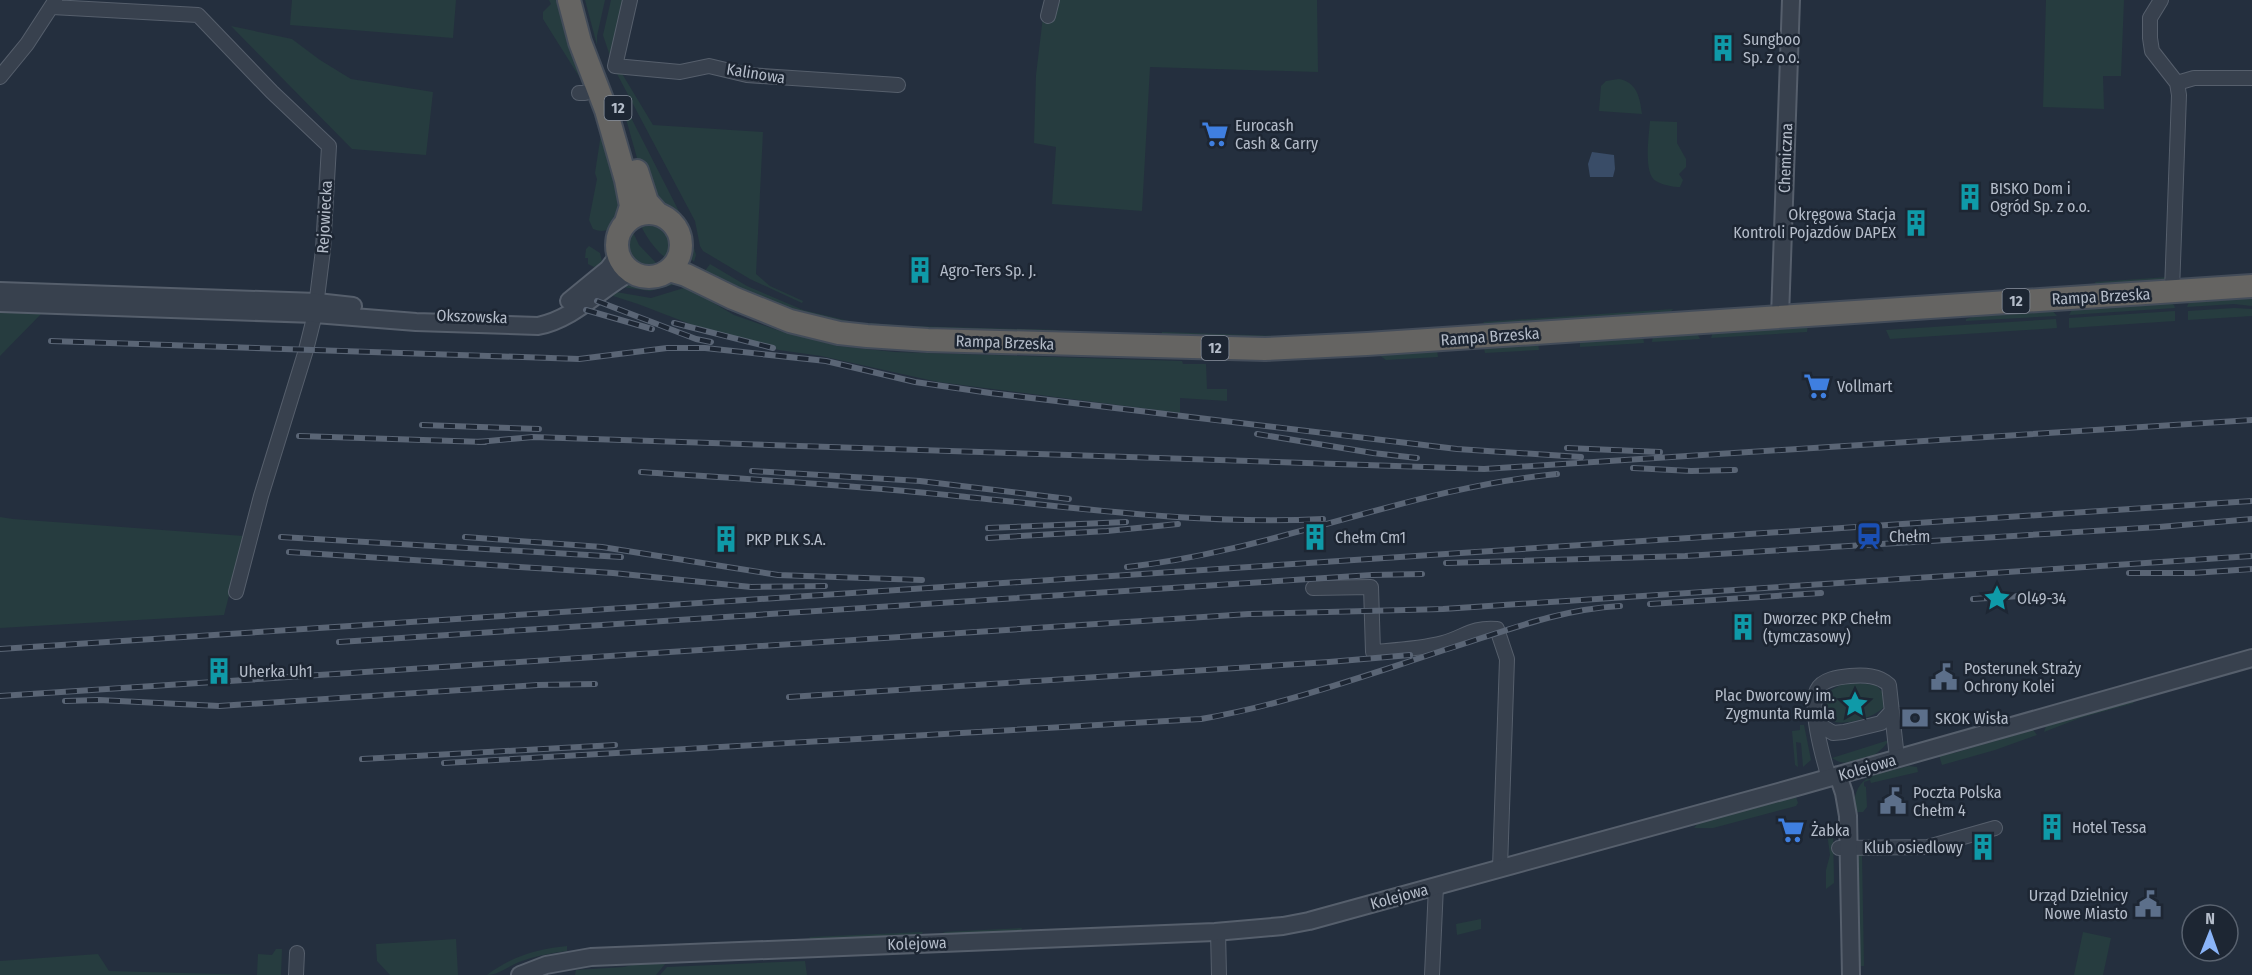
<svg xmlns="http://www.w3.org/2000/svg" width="2252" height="975" font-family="'Fira Sans Condensed',sans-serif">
<rect width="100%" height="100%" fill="#242f3e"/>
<path fill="#263c3f" d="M292,0h164l-3,38 -163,-13z
M549,0h15l24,74 -8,4 -37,-59v-7l8,-8z
M585,0h20l-8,36v9z
M611,0h15l-14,62 -9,-27z
M1045,0h272l1,72 -168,-5 -8,144 -90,-7 4,-57 -22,-4 2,-68z
M2046,0h78l-3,76h-18l1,33 -61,-2z
M231,26l61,13 28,21 31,19 82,13 -7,63 -74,-6z
M616,72h5l32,53 110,7 -7,142 14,12 33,15 -1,2 -52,-24 -47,-28 -3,-5 -5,-25z
M1619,79c18,3 21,19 23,35l-43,-3 2,-25 5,-5z
M619,94l71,139 6,22 -2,7 -6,-7 -6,-28 -5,-8 -31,-29z
M1650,121l27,1v21l9,16v8l-7,7 4,6 -3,7c-7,0 -17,-2 -24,-6 -13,-7 -7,-46 -6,-60z
M602,127l21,88c-8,11 -15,20 -30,14l-4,-9 8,-41 -2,-6z
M649,219c19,3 33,23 19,41 -13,-10 -22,-23 -29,-38z
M631,228l8,17 21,22c-25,10 -45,-17 -29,-39z
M589,246l11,7 3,12 -9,2 -6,-3v-6h-3l1,-9z
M710,264l37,22 56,24 50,12 57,4 149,4 -5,4 -229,-9 -105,-44 -15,-10z
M2168,277l-3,6 -69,3 -1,-4z
M666,278l14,5 -30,8 -28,-4 11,-7 13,2z
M687,287l47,28 46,16 58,15 57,6 287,9 1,3h23l1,25h20v12l-47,-3v15l-242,-31 -117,-26 -42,-6 -55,-13 -86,-33 -31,-10 9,-2 35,6z
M2231,296l21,2v8l-18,-2 -47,3 2,-5 8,-3z
M2167,301l7,4 1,3 -106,7 4,-7z
M2234,308l18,1v7l-64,4v-9z
M0,309l42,4 -42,43z
M1673,309l-4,5 -183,11 -3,-3z
M2051,309l6,7 -91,5v-2l23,-7z
M2175,311v10l-106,7v-10z
M2056,319l1,9 -167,11 -4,-9z
M1808,324l-1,8 -96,6 2,-6z
M1162,332l119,4 -5,3 -115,-2z
M1697,333l3,6 -48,3 1,-7z
M1643,336l1,7 -64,4v-6z
M1538,343l1,7 -54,3 -1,-5z
M1437,350l1,7 -52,3 -10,-7z
M0,517l13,2 231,17 -20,79 -224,13z
M1846,682l30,3 9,10 -1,12c-9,10 -36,18 -49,15l-9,-9c-4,-22 5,-22 20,-31z
M2132,700l2,3 -54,15 -36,14 3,-9z
M1800,725h4l7,35 -8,7 -2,-24 -5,-1 2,25 -3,-2 -3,-34 8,-1z
M2026,727h5l6,8 -42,15 -53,15 -4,-13 16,1 65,-19z
M1889,740c-10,17 -39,31 -57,18z
M1909,766l8,1 1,5 -47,11 -1,-3 -6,2v4l2,1 1,20 -4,5h-9c-1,-40 23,-37 55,-46z
M1796,797l2,6 -2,3 -83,22h-19l4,-5z
M1833,825l1,58 -8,6v-19l4,-15 -4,-29z
M1859,854h3l2,112h-7l-1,-110z
M1481,919v10l-24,6 -1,-11z
M1022,928l-2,5 -73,2 -4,-3z
M923,932l-3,4 -108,5 -3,-4z
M2083,932l28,6 -8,37h-29z
M456,939l2,36h-68l-13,-14 -1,-17z
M567,946v5c-16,2 -32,5 -48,11 -10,4 -21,13 -32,13 25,-19 50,-26 80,-29z
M276,949h6l-1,26h-281v-14l98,-7 11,17 148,4 1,-21 14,1z
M707,957v5l-41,1 -10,12h-81l1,-5 48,-3 23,-6z
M805,961l2,14h-147l7,-8z"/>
<path fill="#394c67" d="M1592,152l22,3 1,14 -2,8h-23l-2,-13z"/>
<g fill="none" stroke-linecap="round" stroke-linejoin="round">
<defs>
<path id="minor" d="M630,0l-15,66 65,6 29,-6 38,9 151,10
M2161,0l-11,18v20l2,13 25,32 2,12 -7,196
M52,7l146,8 74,77 57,54 -6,104 -8,64 -9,36 -45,146 -25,96
M1048,16l4,-16
M0,77l27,-33 28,-43
M2177,83l17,-5h58
M579,93h6
M1313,588l58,-1 2,65c24,-2 47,-3 70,-9 22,-6 28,-16 54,-14l10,30 -7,209
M1817,723l16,10 11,-1 37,-9 11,-12
M1829,778c-6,-20 -20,-69 -12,-88 5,-11 22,-13 33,-14 14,-1 29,-1 39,9l8,73
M1839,848l89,-1 67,-19
M1218,931l1,44
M296,975l1,-22
M1432,975l4,-89"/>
<path id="tertiary" d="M0,291l317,11 36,4
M569,301l39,-32 10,-13
M0,303l315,11 101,8 122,4c36,-7 62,-37 93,-54
M1780,317l11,-317
M1838,775l6,18 4,23 3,159
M520,975l26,-10 45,-8 624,-25 68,-6 26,-5 491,-135 452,-128"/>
<path id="trunk" d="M569,0l11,42 26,68 20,70 5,26 -5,16
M637,171l10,31 11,12
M617 245a32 32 0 1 1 64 0a32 32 0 1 1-64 0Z
M669,270l17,5 47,23 57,23 49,12 28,3 61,4 337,9 102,-5 885,-58"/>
</defs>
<use href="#minor" stroke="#565f6c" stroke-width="16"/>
<use href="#tertiary" stroke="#565f6c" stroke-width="20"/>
<use href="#trunk" stroke="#434c59" stroke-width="26"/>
<use href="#minor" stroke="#38414e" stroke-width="14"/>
<use href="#tertiary" stroke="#38414e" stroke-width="16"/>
<use href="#trunk" stroke="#656462" stroke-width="22"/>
<defs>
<path id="rail" d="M597,301l99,38 15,3
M586,310l66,19
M674,323l99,25
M51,341l528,18 88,-11h38l121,13 89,21 75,11 467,56 124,8
M422,425l117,4
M1257,434l116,19 44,5
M299,436l186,6
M478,442l55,-5 951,32 768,-49
M1567,448l93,4
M1633,468l58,3 44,-1
M752,471l168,10 149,18
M641,472c105,7 211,13 316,24 122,12 243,29 366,23
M988,528l138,-6
M281,537l340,20
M465,537l137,10 176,28 144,5
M988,538l119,-7 71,-7
M289,552l324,21 138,14 74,-1
M1446,563l239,-7 474,-29 93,-8
M1127,567c146,-16 284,-79 430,-93
M2129,573h64l59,-4
M1973,599l47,-3
M1650,604l171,-11
M339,642l1033,-67 50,-1
M0,649l2252,-148
M0,696l1249,-82 194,-5 809,-53
M789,697l540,-35 81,-7
M65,701l34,-1 120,6 319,-21 57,-1
M362,759l253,-14
M444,763l757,-44c88,-15 174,-47 259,-74 53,-17 104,-36 160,-39"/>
</defs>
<use href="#rail" stroke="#5a6575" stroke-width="6"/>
<use href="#rail" stroke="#1d2633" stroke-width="4" stroke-dasharray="11" stroke-linecap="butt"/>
</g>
<defs>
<symbol id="building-bare" viewBox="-9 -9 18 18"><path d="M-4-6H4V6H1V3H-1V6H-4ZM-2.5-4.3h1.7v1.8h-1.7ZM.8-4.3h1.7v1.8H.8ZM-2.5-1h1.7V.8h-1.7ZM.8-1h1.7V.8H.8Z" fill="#0f9aa8" stroke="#1d2633" stroke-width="2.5" paint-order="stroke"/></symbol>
<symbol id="supermarket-bare" viewBox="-9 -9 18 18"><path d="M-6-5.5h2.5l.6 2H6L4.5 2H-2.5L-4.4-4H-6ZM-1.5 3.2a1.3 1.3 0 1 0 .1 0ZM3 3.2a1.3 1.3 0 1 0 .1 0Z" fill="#3f7fe0" stroke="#1d2633" stroke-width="2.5" paint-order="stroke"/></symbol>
<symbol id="station-bare" viewBox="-9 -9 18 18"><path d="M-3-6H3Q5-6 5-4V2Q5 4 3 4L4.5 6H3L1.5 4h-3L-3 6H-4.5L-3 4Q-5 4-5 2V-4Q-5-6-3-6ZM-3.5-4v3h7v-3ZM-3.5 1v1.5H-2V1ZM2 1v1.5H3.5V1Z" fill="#1a4fb4" stroke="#1d2633" stroke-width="2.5" paint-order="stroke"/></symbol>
<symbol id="sight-bare" viewBox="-9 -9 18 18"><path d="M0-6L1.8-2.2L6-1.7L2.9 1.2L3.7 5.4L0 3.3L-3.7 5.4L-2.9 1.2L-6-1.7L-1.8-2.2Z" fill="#0f9aa8" stroke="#1d2633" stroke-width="2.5" paint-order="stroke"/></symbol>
<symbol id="civic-bare" viewBox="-9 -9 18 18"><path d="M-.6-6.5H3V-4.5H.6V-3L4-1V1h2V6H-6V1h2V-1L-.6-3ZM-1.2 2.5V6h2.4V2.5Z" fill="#5c6f8a" stroke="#1d2633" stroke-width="2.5" paint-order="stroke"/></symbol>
<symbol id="bank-bare" viewBox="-9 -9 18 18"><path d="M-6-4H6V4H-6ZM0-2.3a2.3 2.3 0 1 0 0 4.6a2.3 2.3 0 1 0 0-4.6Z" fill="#5c6f8a" stroke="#1d2633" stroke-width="2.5" paint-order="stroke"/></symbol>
</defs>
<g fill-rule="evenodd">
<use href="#building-bare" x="1704" y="29" width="38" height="38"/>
<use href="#supermarket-bare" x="1196" y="115" width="38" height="38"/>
<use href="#building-bare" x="1951" y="178" width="38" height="38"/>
<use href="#building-bare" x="1897" y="204" width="38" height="38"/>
<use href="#building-bare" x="901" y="251" width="38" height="38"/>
<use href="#supermarket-bare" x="1798" y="367" width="38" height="38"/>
<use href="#station-bare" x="1850" y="517" width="38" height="38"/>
<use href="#building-bare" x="1296" y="518" width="38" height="38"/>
<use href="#building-bare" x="707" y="520" width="38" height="38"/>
<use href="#sight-bare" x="1978" y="579" width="38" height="38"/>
<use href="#building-bare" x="1724" y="608" width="38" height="38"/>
<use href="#building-bare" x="200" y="652" width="38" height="38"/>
<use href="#civic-bare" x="1925" y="658" width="38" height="38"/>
<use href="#sight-bare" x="1836" y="685" width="38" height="38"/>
<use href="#bank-bare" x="1896" y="699" width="38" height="38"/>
<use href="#civic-bare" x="1874" y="782" width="38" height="38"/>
<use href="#building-bare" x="2033" y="808" width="38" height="38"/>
<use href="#supermarket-bare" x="1772" y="811" width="38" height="38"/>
<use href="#building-bare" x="1964" y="828" width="38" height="38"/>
<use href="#civic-bare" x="2129" y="885" width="38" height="38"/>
</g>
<g text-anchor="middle" stroke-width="5" stroke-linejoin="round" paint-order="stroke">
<g fill="#1d2633" stroke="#878f9c" stroke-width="1.5">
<rect x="604.5" y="96" width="27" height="24" rx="4.5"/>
<rect x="2002.5" y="289" width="27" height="24" rx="4.5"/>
<rect x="1201.5" y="336" width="27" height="24" rx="4.5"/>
</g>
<g font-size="15" font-weight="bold" fill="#b4bcc9">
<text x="618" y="113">12</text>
<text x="2016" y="306">12</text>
<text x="1215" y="353">12</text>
</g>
<g font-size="16" fill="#b4bcc9" stroke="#1d2633" text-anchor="start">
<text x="1743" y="45">Sungboo<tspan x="1743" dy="18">Sp. z o.o.</tspan></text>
<text x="1235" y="131">Eurocash<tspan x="1235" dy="18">Cash &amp; Carry</tspan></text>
<text x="1990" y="194">BISKO Dom i<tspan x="1990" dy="18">Ogród Sp. z o.o.</tspan></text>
<text x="1896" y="220" text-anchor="end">Okręgowa Stacja<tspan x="1896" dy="18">Kontroli Pojazdów DAPEX</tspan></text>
<text x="940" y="276">Agro-Ters Sp. J.</text>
<text x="1837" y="392">Vollmart</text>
<text x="1889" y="542">Chełm</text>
<text x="1335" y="543">Chełm Cm1</text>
<text x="746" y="545">PKP PLK S.A.</text>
<text x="2017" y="604">Ol49-34</text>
<text x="1763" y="624">Dworzec PKP Chełm<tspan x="1763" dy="18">(tymczasowy)</tspan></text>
<text x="1964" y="674">Posterunek Straży<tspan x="1964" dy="18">Ochrony Kolei</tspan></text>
<text x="239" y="677">Uherka Uh1</text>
<text x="1835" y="701" text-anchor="end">Plac Dworcowy im.<tspan x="1835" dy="18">Zygmunta Rumla</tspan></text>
<text x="1935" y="724">SKOK Wisła</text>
<text x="1913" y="798">Poczta Polska<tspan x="1913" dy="18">Chełm 4</tspan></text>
<text x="2072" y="833">Hotel Tessa</text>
<text x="1811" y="836">Żabka</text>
<text x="1963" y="853" text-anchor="end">Klub osiedlowy</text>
<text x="2128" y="901" text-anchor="end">Urząd Dzielnicy<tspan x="2128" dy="18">Nowe Miasto</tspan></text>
</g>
<g font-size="16" fill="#b4bcc9" stroke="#1d2633">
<text transform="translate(756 73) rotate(9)" y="6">Kalinowa</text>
<text transform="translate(1785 158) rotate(-88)" y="6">Chemiczna</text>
<text transform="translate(324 217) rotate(-87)" y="6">Rejowiecka</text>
<text transform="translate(2101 296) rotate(-3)" y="6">Rampa Brzeska</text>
<text transform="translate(472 316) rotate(2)" y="6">Okszowska</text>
<text transform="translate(1490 336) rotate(-4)" y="6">Rampa Brzeska</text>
<text transform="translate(1005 342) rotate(2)" y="6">Rampa Brzeska</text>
<text transform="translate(1867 767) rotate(-16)" y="6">Kolejowa</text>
<text transform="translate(1399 896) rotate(-15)" y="6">Kolejowa</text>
<text transform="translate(917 943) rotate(-2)" y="6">Kolejowa</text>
</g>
</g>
<g transform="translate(2210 933) rotate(1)"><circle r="28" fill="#1d2633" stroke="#59626f" stroke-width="1.5"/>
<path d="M0-4.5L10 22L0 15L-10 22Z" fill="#8ab4f8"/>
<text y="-9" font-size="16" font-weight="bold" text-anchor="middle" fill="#b4bcc9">N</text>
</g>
</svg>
